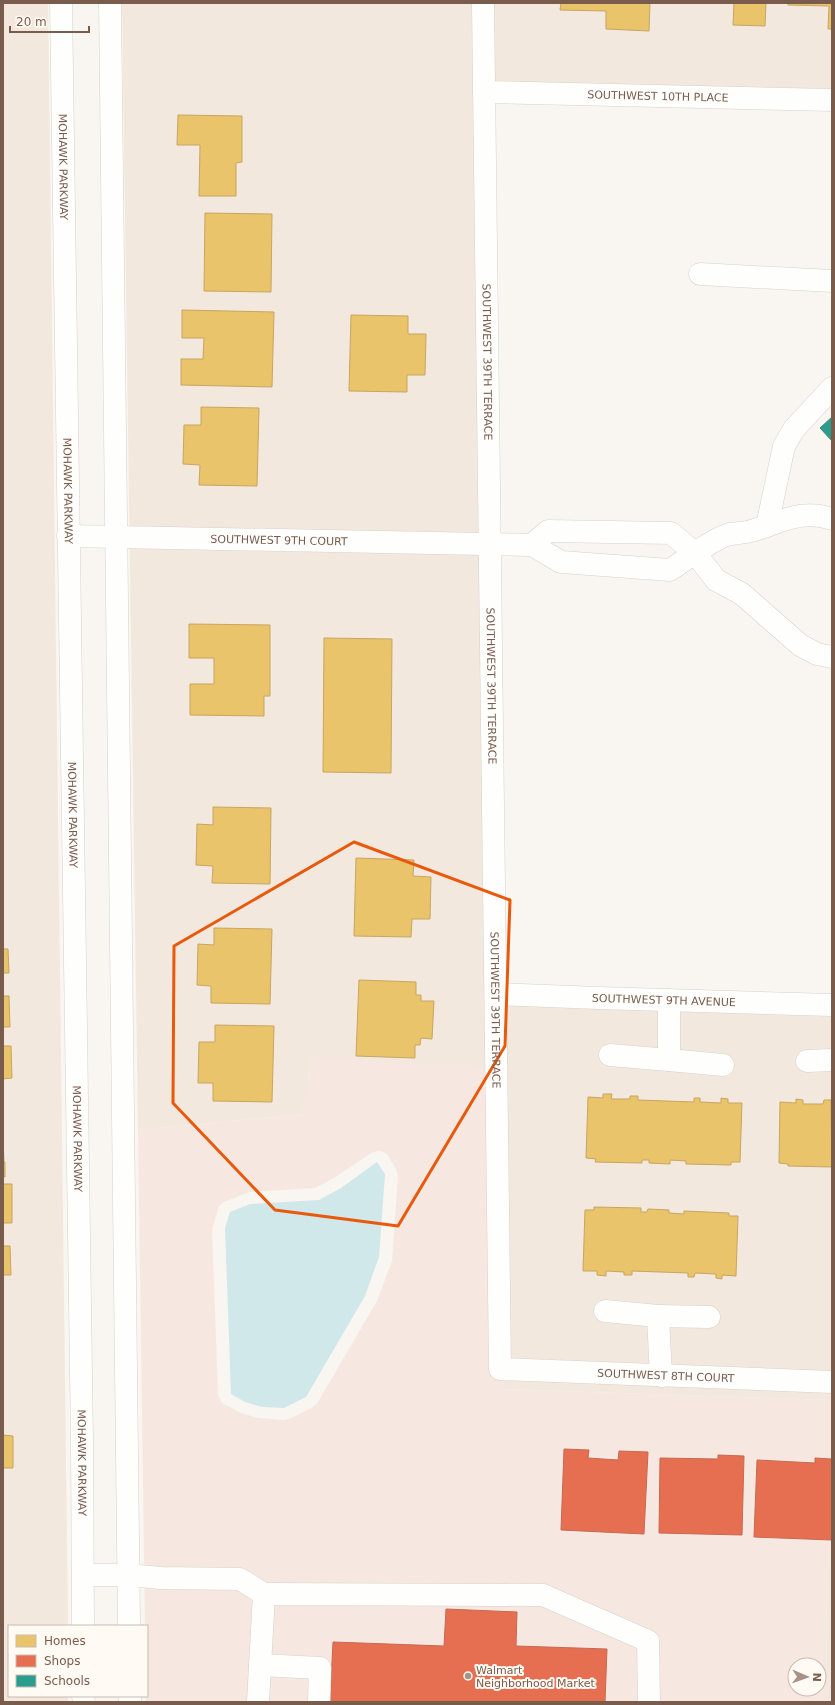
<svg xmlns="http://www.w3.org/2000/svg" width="835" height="1705" font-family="'DejaVu Sans',sans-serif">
<rect width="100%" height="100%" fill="#f9f5f0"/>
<path fill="#f2e8de" d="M3,3h45l20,1623h-59v70h59v6h-65z
M122,3h710v99l-347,-8 11,904 336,8v394l-328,-11 -3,-197 -189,-135 -9,57 -165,16z
M832,1452v250h-8z"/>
<path fill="#f6e8e1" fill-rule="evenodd" d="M312,1057l186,10 6,322 328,11v52l-8,250h-678l1,-76h-2l-7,-496 165,-16zM380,1151l7,3 9,15 2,6 -6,86 -15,40 -59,101 -5,5 -22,11 -7,2 -26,-2 -17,-5 -17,-9 -3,-2 -3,-8 -6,-165 7,-23 5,-4 25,-10 66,-4 19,-10 39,-26zM795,1665h24v24h-24z"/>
<path fill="#d0e8ea" d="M377,1162l8,12 -6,83 -14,39 -59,101 -22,11 -22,-1 -17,-5 -14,-8 -6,-166 5,-16 20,-8 69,-4 22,-12z"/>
<path fill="#e9c46a" stroke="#c8a561" d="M561,3h89l-1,28 -43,-2v-18l-46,-1z
M715,3h51l-1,23 -32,-1 1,-22z
M788,3h44v26h-4l1,-23 -41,-1z
M178,115l64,1v46l-6,1v33h-37l1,-51h-23z
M205,213l67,1 -1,78 -67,-1z
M182,310l92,2 -2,75 -91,-2v-26h22l1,-21h-22z
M351,315l57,1v18h18l-1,41h-18v17l-58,-1z
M201,407l58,1 -2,78 -58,-1 1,-20 -17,-1 1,-39h17z
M189,624l81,1v71h-6v20l-74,-1v-31h24v-26h-25z
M324,638l68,1 -1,134 -68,-1z
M213,807l58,1 -1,76 -58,-1 1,-17 -17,-1 1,-41 16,1z
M356,858l58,2 -1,16 18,1 -1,42h-18l-1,18 -57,-1z
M214,928l58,1 -2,75 -59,-1v-17l-14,-1 1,-41 16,1z
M3,949h5l1,24h-6z
M359,980l57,2v13h5v6h13l-2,38 -11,-1 -1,7h-5v13l-59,-2z
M3,996h6l1,31h-7z
M215,1025l59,1 -2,76 -59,-1v-18h-15l1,-41h16z
M3,1046h8l1,32 -9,1z
M603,1094h9l-1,5h19v-3h8v4l56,2v-4h6v4l21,1v-5l7,1v4h14l-2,59h-9v3l-45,-1v-3l-16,-1v4l-21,-1v-3h-7v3l-47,-1 1,-3 -10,-1 2,-61 15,1z
M796,1099l7,1v4h20l1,-4h7l1,67 -44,-1v-2l-9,-1 1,-61 16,1z
M3,1141l1,21h1v15h-2z
M3,1184h9v39h-9z
M594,1207l47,1v4h6l1,-3 21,1v3l15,1v-3l45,2v3h9l-2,60 -14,-1v4l-6,-1v-4l-21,-1 -1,4h-6v-4l-56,-2v4h-8v-3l-18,-1v5l-9,-1v-4h-14l2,-61h9z
M3,1246h7l1,29h-8z
M3,1435l10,1v32h-10z"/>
<path fill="#e76f51" stroke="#c66950" d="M564,1449l25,1 -1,8 30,2 1,-9 29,1 -4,82 -83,-4z
M718,1455l26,1 -2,79 -83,-2 1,-75 58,1z
M815,1458l17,1v81l-78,-3 3,-77 58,3z
M446,1609l71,3 -1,34 91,3 -2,53h-275l3,-60 111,4z"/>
<path fill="#2a9d8f" stroke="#428a7b" d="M832,417v24l-12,-13z"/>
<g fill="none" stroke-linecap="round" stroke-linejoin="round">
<defs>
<g id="minor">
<path id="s1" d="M61,3l21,1437 1,186"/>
<path d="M110,3l19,1623"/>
<path id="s2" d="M483,3l17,1366 332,13"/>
<path id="s3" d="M484,92l348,8"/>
<path d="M700,274l132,7"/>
<path d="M832,519c-31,-11 -52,4 -81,12 -7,2 -14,2 -21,3 -14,4 -24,12 -35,19l21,27 26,14 58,51 17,9 15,3"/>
<path d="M767,526l17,-80 10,-17 38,-41"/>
<path id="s4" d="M68,536l464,9 29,17 109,8 25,-17 -24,-20 -123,-2 -16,14"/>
<path id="s5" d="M496,994l103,4 233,7"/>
<path d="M669,1000v60l54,5"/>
<path d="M610,1055l59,5"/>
<path d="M807,1061l25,-1"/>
<path d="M605,1311l53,5"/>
<path d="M661,1376l-3,-60 51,1"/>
<path d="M83,1575h45l33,3 79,1 24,15"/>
<path d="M260,1665l60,3 -1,34"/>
<path d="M83,1696l1,6"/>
<path d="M130,1696v6"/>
<path d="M258,1702l6,-108 279,1 105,46 1,61"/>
</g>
</defs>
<use href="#minor" stroke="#d7d1cb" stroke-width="23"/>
<use href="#minor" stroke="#fefefd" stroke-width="22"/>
</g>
<path fill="none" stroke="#e8590c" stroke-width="3" stroke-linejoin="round" d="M354,842l156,58 -5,146 -107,180 -123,-16 -102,-107 1,-157z"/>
<circle fill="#a69286" stroke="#fffaf3" stroke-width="1.5" cx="468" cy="1676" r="4"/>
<g text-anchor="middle" stroke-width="4" stroke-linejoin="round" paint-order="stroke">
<g font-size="11" fill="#7a5c4d" stroke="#fffaf3">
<text dy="4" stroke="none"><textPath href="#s3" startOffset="174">SOUTHWEST 10TH PLACE</textPath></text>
<text dy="4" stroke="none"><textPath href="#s1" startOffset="164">MOHAWK PARKWAY</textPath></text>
<text dy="4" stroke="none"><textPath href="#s2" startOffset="359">SOUTHWEST 39TH TERRACE</textPath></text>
<text dy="4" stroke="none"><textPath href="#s1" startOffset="488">MOHAWK PARKWAY</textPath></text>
<text dy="4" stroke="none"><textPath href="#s4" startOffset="211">SOUTHWEST 9TH COURT</textPath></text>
<text dy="4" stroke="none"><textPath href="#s2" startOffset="683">SOUTHWEST 39TH TERRACE</textPath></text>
<text dy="4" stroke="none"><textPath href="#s1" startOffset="812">MOHAWK PARKWAY</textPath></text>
<text dy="4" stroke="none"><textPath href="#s5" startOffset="168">SOUTHWEST 9TH AVENUE</textPath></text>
<text dy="4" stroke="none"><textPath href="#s2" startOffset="1007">SOUTHWEST 39TH TERRACE</textPath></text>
<text dy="4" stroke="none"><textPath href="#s1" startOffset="1136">MOHAWK PARKWAY</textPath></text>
<text dy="4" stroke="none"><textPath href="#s2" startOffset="1532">SOUTHWEST 8TH COURT</textPath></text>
<text dy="4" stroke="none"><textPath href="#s1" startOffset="1460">MOHAWK PARKWAY</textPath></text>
</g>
<g font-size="11" fill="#7a5c4d" stroke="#fffaf3" text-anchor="start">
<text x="476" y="1674">Walmart<tspan x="476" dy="13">Neighborhood Market</tspan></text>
</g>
</g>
<rect width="835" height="1705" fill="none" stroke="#7a5c4d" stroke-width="8"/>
<rect x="8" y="1625" width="140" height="72" fill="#fffaf3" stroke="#cabbb1"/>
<rect x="16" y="1635" width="20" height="12" fill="#e9c46a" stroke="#cabbb1"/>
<text x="44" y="1645" font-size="12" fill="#7a5c4d">Homes</text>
<rect x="16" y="1655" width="20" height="12" fill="#e76f51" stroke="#cabbb1"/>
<text x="44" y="1665" font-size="12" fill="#7a5c4d">Shops</text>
<rect x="16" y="1675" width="20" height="12" fill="#2a9d8f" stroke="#cabbb1"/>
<text x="44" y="1685" font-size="12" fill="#7a5c4d">Schools</text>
<g transform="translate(807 1677) rotate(92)"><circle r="19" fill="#fffaf3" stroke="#cabbb1"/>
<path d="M0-3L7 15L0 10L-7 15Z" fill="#a69286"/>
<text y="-6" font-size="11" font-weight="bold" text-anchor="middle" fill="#7a5c4d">N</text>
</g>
<path d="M10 26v6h79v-6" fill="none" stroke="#7a5c4d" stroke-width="2"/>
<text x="16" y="26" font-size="12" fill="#7a5c4d" stroke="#fffaf3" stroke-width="3" paint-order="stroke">20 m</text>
</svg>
